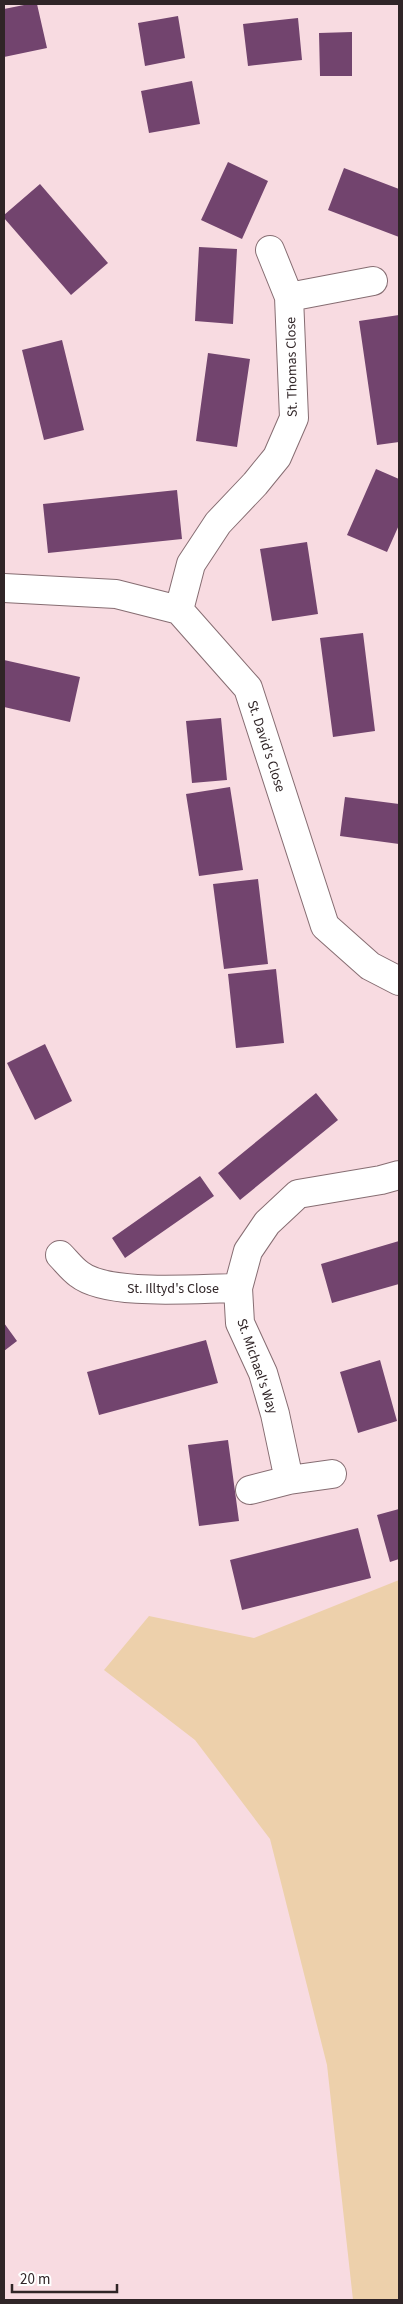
<svg xmlns="http://www.w3.org/2000/svg" width="403" height="2304" font-family="'Source Sans 3',sans-serif">
<rect width="100%" height="100%" fill="#f8dbe1"/>
<path fill="#edd0ab" d="M399,1580v720h-46l-26,-235 -57,-226 -75,-99 -91,-70 45,-54 105,22z"/>
<path fill="#72446e" d="M29,4h8l10,44 -43,9v-48z
M178,16l7,42 -40,8 -7,-43z
M298,18l4,42 -54,6 -5,-42z
M352,32v44h-32l-1,-43z
M192,81l8,43 -51,9 -8,-42z
M228,162l40,19 -26,58 -41,-19z
M344,168l55,21v48l-71,-27z
M40,184l68,79 -37,32 -67,-77v-3z
M199,247l38,2 -4,75 -38,-3z
M399,315v127l-22,3 -18,-124z
M62,340l22,90 -40,10 -22,-90z
M208,353l42,6 -13,88 -41,-6z
M376,469l23,10v46l-12,27 -40,-17z
M177,490l5,49 -134,14 -5,-49z
M307,542l11,72 -46,7 -12,-72z
M363,633l12,98 -42,6 -13,-99z
M4,660l76,17 -10,45 -66,-15z
M221,718l6,62 -35,3 -6,-62z
M230,787l13,83 -44,6 -13,-82z
M345,797l54,7v40l-59,-8z
M258,879l10,85 -44,5 -11,-85z
M276,969l8,74 -48,5 -8,-74z
M45,1044l27,57 -37,19 -28,-57z
M316,1093l22,27 -98,80 -22,-27z
M200,1176l14,20 -89,62 -13,-20z
M399,1241v43l-67,19 -11,-39z
M4,1323l13,18 -13,10z
M206,1340l12,43 -119,32 -12,-43z
M380,1360l17,61 -39,12 -18,-61z
M228,1440l11,81 -40,5 -11,-81z
M399,1509v50l-9,3 -13,-47z
M358,1528l13,50 -129,32 -12,-50z"/>
<g fill="none" stroke-linecap="round" stroke-linejoin="round">
<defs>
<path id="street" d="M289,297l84,-16
M4,588l112,6 63,16 69,78 77,238 45,40 29,15
M179,610l12,-46 27,-41 37,-39 22,-27 17,-39 -5,-121 -19,-47
M60,1255c6,6 12,14 19,19 29,23 120,14 159,14
M289,1480l-14,-66 -12,-41 -23,-50 -2,-35 10,-37 19,-28 31,-29 83,-14 18,-5
M250,1490l39,-10 43,-6"/>
</defs>
<use href="#street" stroke="#866d72" stroke-width="30"/>
<use href="#street" stroke="#fff" stroke-width="28"/>
</g>
<g text-anchor="middle" stroke-width="5" stroke-linejoin="round" paint-order="stroke">
<g font-size="14" fill="#302527" stroke="#fff">
<text transform="translate(291 367) rotate(-91)" y="5">St. Thomas Close</text>
<text transform="translate(267 746) rotate(72)" y="5">St. David's Close</text>
<text x="173" y="1293">St. Illtyd's Close</text>
<text transform="translate(258 1366) rotate(71)" y="5">St. Michael's Way</text>
</g>
</g>
<rect width="403" height="2304" fill="none" stroke="#302527" stroke-width="10"/>
<path d="M12 2284v8h105v-8" fill="none" stroke="#302527" stroke-width="2.5"/>
<text x="20" y="2284" font-size="15" fill="#302527" stroke="#ffffff" stroke-width="4" paint-order="stroke">20 m</text>
</svg>
